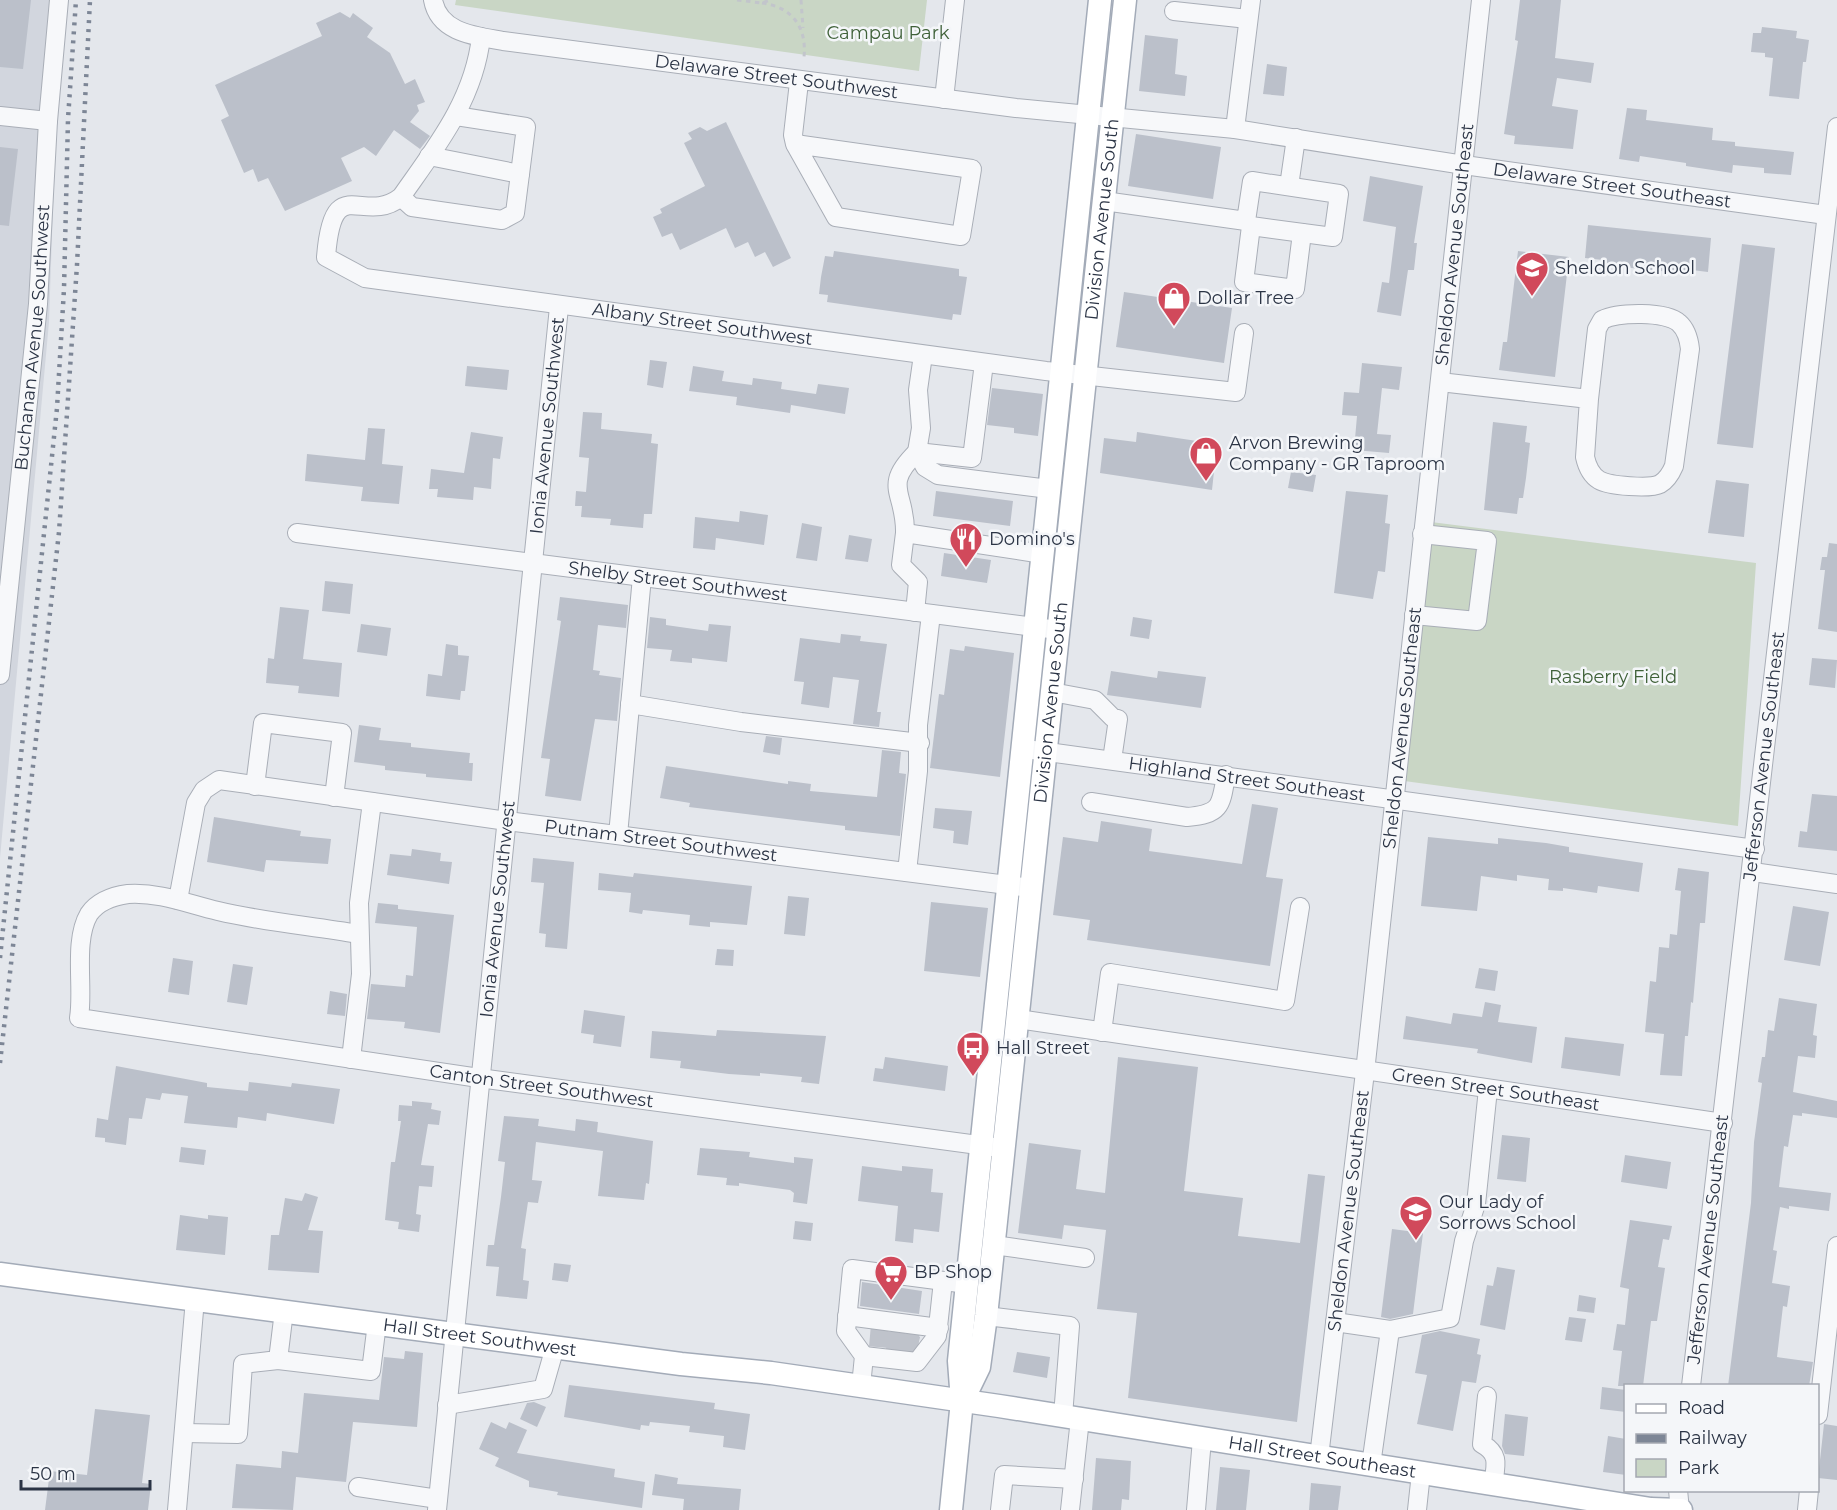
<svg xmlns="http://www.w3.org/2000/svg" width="1837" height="1510" font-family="Montserrat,sans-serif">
<rect width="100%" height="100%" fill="#e4e7ec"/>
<path fill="#d2d6de" d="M0,0h68l-12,119 -7,203 -49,536z"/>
<path fill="#c9d6c5" d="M456,0h471l-8,71 -464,-66z
M1423,521l333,42 -18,263 -341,-46z"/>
<path fill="#bbc0ca" d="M0,0h31l-8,69 -23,-2z
M1520,0h41l-6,58 39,5 -3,20 -34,-5 -5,28 26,4 -5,39 -59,-5 1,-8 -11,-2 14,-93 -3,-1z
M340,12l10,6 3,-5 20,15 -6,9 23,16 15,31 10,-5 10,23 -8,3 2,6 -9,11 20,14 -10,13 -26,-19 -18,26 -12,-9 -23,11 11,23 -67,30 -17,-33 -10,4 -5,-13 -9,4 -23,-53 8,-4 -14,-31 107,-49 -6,-13z
M1762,27l35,4 -1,7 13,2 -3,22h-3l-4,37 -30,-3 4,-38 -8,-1v-4l-14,-1 2,-19h8z
M1145,35l33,4 -3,35 12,2 -2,20 -46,-5z
M1267,64l20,3 -3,29 -21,-2z
M1627,108l20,2 -1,10 67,8 -1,12 23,2v4l59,6 -3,23 -27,-2v-5l-31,-3 -1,8 -46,-7v-3l-46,-7 -1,6 -20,-3z
M726,122l65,136 -18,9 -8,-15 -10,5 -7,-15 -13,6 -9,-20 -46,22 -8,-17 -10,4 -9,-20 9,-4 -2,-4 45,-23 -21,-43 8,-4 -4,-6 12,-6 7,4z
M1136,134l85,13 -8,52 -85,-13z
M0,147l18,2 -9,77 -9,-1z
M1370,176l53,10 -9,57h3l-3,27h-6l-7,46 -24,-4 5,-30 7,1 7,-56 -33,-6z
M1588,225l123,13 -3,34 -16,-2 -1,5 -21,-3 -67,-7v-5l-18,-2z
M1742,244l33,4 -22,200 -36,-4z
M834,251l125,18v7l8,1 -6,38 -8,-1 -1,6 -125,-18 1,-7 -9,-1 2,-17 4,-21 8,1z
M1518,251l51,6 -14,120 -56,-7 4,-28h4z
M1124,292l108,16 -8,55 -108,-16z
M650,360l17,2 -4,26 -16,-3z
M1362,363l40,4 -3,23 -17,-2 -5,46 14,1 -2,18 -35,-3 3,-34 -15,-1 2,-23 15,1z
M467,366l42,4 -2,20 -42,-4z
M693,366l31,5 -2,10 30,4 1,-7 29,4 -1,7 35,5 2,-10 31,4 -4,26 -54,-9 -1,8 -54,-8 1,-8 -48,-6z
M992,388l51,6 -5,42 -24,-3v-5l-27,-3z
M583,412l19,1 -1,16 51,5 -1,9 7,1 -6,70h-8l-1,14 -33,-3 1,-6 -30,-2 1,-11h-7l1,-15 10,1 3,-34 -10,-1z
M1493,422l34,4 -2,16 5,1 -4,35 -3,20h-4l-2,16 -33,-4z
M368,428l17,1 -3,35 21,2 -4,38 -38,-3 2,-14 -58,-6 2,-27 58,6z
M471,432l32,5 -3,22 -7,-1 -2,31 -17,-2 -1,13 -36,-3 1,-8h-9l2,-20 33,4z
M1137,432l80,12 -5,46 -112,-17 4,-35 32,4z
M1291,472l25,3 -3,17 -25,-4z
M1716,480l33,4 -5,53 -36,-4z
M936,491l77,10 -3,25 -77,-10z
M1346,491l42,4 -3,28 5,1 -5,48 -7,-1 -5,28 -39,-6z
M740,511l28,4 -4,30 -48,-7 -1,12 -22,-2 2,-31 44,5z
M802,523l20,4 -5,34 -21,-3z
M849,535l23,4 -4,23 -23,-3z
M1829,543l8,1v88l-19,-3 7,-59h-5l2,-13h5z
M944,553l47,7 -4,23 -46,-7z
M325,581l28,3 -3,30 -28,-3z
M560,597l68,8 -2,23 -28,-3 -5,45 7,1 -1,4 22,3 -4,43 -22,-2 -14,82 -36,-5 5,-37 -9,-1 20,-137 -4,-1z
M280,607l29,3 -6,49 39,4 -3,34 -41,-4 1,-7 -33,-3 2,-25 6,1z
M650,617l16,2v6l42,6 1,-7 22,2 -4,36 -35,-4v5l-22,-2 2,-11 -25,-2z
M1133,617l19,3 -3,19 -19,-3z
M361,624l30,4 -4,28 -30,-4z
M841,634l20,2 -1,5 27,3 -10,68h4l-2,15 -26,-3 6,-44 -26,-3 -4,31 -28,-4 3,-22 -10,-1 6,-43 40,5z
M446,644l12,2v9l11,1 -4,35h-4l-1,9 -34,-4 2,-22 14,2z
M965,646l49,7 -14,124 -70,-9 9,-74 5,1 6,-46 14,2z
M1812,658l25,2 -2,28 -26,-3z
M1111,671l46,7 1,-7 48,6 -5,31 -94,-13z
M359,725l22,3 -2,12 32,3v4l59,6 -1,10h4l-1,18 -46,-4v-3l-41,-4v-4l-31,-4z
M766,736l16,2 -2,17 -17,-3z
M882,750l19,2 -2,21 7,1 -6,62 -55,-6v-4l-156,-19 1,-4 -30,-5 6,-32 122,18v-3l23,3 -1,7 67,6z
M1812,794l25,2v55l-39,-4 2,-16 7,1z
M1252,804l26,4 -12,69 17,2 -13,87 -183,-26 3,-20 -37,-5 10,-78 35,5 3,-21 51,8 -3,22 93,13z
M935,808l37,3 -4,34 -15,-2 1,-12 -21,-3z
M214,817l87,14 -1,5 31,3 -3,25 -62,-4 -2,12 -57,-10z
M1428,837l70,7v-6l48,5 23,4v5l74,11 -4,29 -41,-6 -1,7 -34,-5v3l-15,-1 1,-11 -32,-4v6l-36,-5 -4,35 -56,-5z
M412,849l29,4 -1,8 12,1 -3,22 -62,-9 3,-21 21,2z
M533,858l41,4 -7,87 -22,-2 1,-13 -7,-1 5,-50 -13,-1z
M1678,868l31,4 -4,51h-5l-7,80 -2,-1 -3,34h-3l-3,40 -22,-1 4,-41 -19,-2 5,-51 6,1 3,-35 10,1 1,-14 7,1 4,-44 -6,-1z
M599,873l34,4 1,-4 118,13 -5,39 -37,-3v5l-21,-2 1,-10 -47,-5 -1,4 -13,-2 2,-19 -33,-3z
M788,896l21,2 -4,38 -21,-2z
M931,902l57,6 -8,69 -56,-6z
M378,903l20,2v4l56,6 -14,118 -36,-5 1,-6 -38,-3 4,-35 34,3 1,-12 7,1 4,-49 -42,-4z
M1793,906l36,6 -9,54 -36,-6z
M717,949l17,1 -1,16 -18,-1z
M173,958l20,3 -4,34 -21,-3z
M233,964l20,3 -6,38 -20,-3z
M1479,968l19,3 -3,20 -20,-3z
M330,991l17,3 -2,22 -18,-2z
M1779,998l38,6 -4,31 4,1 -2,22 -17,-2 -5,36 44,9v17l-35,-5v3l-9,-1 -5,32 -4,-1 -5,41 52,6 -2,18 -40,-5v3l-9,-2 -7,43 4,1 -5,32 18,3 -3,21 -4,-1 -6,51 36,5 -4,24h-81l23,-183 3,-61 8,-59 -4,-1 4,-25h3l3,-27 6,1z
M1485,1002l16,3 -3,17 39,5 -5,36 -55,-10 1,-4 -75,-10 3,-23 45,8 2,-11 29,4z
M584,1010l41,6 -4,31 -28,-4 1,-8 -13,-2z
M717,1030l109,6 -7,48 -18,-2 1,-5 -42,-4v3l-31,-2 -49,-6 1,-7 -31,-3 2,-27 64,5z
M1565,1037l59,7 -4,32 -59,-8z
M885,1057l63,9 -3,25 -72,-10 2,-13 8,1z
M1118,1057l80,10 -14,124 59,7 -5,38 62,7 8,-69 17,2 -28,246 -169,-24 9,-85 -40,-4 9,-79 -42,-5 -2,14 -44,-6 11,-90 52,7 -5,39 29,4z
M116,1066l91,17v4l41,4 1,-9 42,5 1,-4 48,6 -6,35 -67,-11 -1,8 -28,-4 -1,11 -53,-5 4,-27 -26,-3 -2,7 -14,-2 -4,21 -13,-1 -3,27 -21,-3v-4l-10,-1 2,-19 11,2z
M412,1101l20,2 -1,6 10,2 -2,14 -11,-1 -7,41 13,1 -2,21 -13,-1 -3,28 5,1 -2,17 -21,-3 1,-7 -14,-2 6,-58h4l6,-41h-3l1,-16 13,1z
M504,1116l35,3 -1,7 37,5 1,-12 22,3 -1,10 56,9 -4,43 -3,-1 -2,17 -46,-4 5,-45 -67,-9 -4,38 10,1 -4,22 -10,-1 -7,46 5,1 -3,31 6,1 -2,18 -31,-3 3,-29 -13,-1 2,-21h6l7,-48 4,-35 -7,-1z
M1502,1135l28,3 -4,44 -29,-3z
M181,1147l25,3 -2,15 -25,-3z
M700,1148l50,4 -1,5 45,6v-6l19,2 -6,45 -14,-2 1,-9 -4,-3 -51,-7v3l-13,-1 1,-7 -30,-3z
M1625,1155l46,7 -4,27 -46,-7z
M862,1166l40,5v-5l31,3 -2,23 12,1 -4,39 -25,-3 -1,14 -18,-2 3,-35 -40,-5z
M305,1193l13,4 -10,33 15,1 -4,42 -51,-3 3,-35h8l6,-37 17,3z
M180,1215l28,4v-4l20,2 -3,38 -49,-5z
M1630,1220l42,6 -3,14 -6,-1 -5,28 7,1 -8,53h-6l-8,65h-25l4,-35 -9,-1 4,-26 8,1 4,-36 -9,-2z
M795,1221l18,2 -2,18 -18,-2z
M1392,1229l31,4 -10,81 -23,5 -9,-2z
M554,1263l17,2 -3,17 -16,-2z
M1497,1267l18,3 -10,60 -25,-5 7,-40 6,1z
M862,1282l60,9 -3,23 -59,-8z
M1579,1295l17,3 -2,15 -17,-2z
M1569,1317l17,2 -4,23 -17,-2z
M875,1331l45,6 -1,4 -7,9 -39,-4z
M1440,1331l40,8 -3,15 4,1 -5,28 -14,-2 -9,50 -36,-7 10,-49 -12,-2 7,-38z
M405,1351l18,2 -6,74 -64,-5 -7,60 -50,-5 -3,33 -61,-2 4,-44 45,4 1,-17 16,2 6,-60 75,7 5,-43 20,2z
M1017,1352l33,5 -3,21 -34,-6z
M569,1385l146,18 -1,6 36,5 -5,36 -22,-3 1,-11 -35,-4 1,-6 -40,-4 -1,4 -8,-1 -1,5 -76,-13z
M1602,1387l24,3v22l-26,-3z
M534,1402l12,5 -9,20 -17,-8 7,-16z
M95,1409l55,6 -8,68 9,1 -3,26h-103l5,-39 37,4z
M1505,1414l23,3 -4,39 -19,-2 -3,-8z
M491,1422l15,7 3,-7 18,8 -10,23 98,16 -1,8 31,5 -3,26 -85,-13 1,-3 -29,-5v-6l-34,-15 4,-8 -20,-9z
M1824,1424l13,2v54l-19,-2z
M1608,1436l18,3v36l-23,-3z
M1096,1458l35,3 -2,39 -7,-1 -1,11h-29z
M1220,1467l30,3 -4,40h-30z
M655,1474l23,4 -1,6 64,5 -2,21h-56l1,-11 -32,-4z
M1311,1483l30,3 -3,24h-29z"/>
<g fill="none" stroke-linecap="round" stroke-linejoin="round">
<path stroke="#bfc3cb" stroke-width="18" stroke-dasharray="18 9" stroke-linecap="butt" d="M878,1347l2,-22
M895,1350l2,-23
M909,1352l2,-23"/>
<defs>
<g id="minor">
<path id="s1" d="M433,0c6,33 42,36 70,41l513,67 219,21 229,36 362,50"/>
<path d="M1174,11l74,8"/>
<path id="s2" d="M481,37c-7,63 -45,110 -80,160 -39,30 -68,-28 -75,60l39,21 681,93 190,21 8,-59"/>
<path d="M944,99l11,-99"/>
<path d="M0,116l48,5"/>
<path d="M1235,129l16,-129"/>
<path d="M795,144l41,73 125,19 11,-67 -177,-25 -2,-9 6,-53"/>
<path d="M429,156l91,18"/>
<path d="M1289,186l7,-48"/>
<path d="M401,197l11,10 90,13 13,-7 11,-86 -70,-11"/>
<path d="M1104,201l142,20 6,-40 87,13 -6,43 -82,-11 -5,-5"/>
<path d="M1251,226l-7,56 51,7 7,-56"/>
<path d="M923,355l-5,35 3,38 -4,24 8,15 13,8 111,14"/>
<path d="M1440,382l149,17 8,-70 5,-9c16,-8 64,-9 77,3 8,7 10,17 11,26l-16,117c-3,7 -7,14 -14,18 -10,5 -51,2 -61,-4 -8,-5 -12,-14 -14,-23l4,-58"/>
<path id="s3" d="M297,533l761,97"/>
<path d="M905,533c1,-41 -24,-46 12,-81l55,6 12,-95"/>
<path d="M915,612l3,-30 -17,-17 4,-32 138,21"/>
<path d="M1414,615l63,6 10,-80 -65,-7"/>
<path id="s4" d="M0,675l38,-371 10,-183 11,-121"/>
<path d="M1052,692l43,8 18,18 5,1 -6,41"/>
<path d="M630,704l111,18 179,21"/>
<path id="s5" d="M1033,750l722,99"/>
<path d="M255,786l8,-63 79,10 -8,64"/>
<path d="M1091,802l96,15c34,-3 34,-11 39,-42"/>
<path d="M618,835l24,-258"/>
<path d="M907,872l11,-101v-46l13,-111"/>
<path d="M1753,872l84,12"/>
<path id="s6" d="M178,900l18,-97 8,-13 15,-10 288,41 524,67"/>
<path id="s7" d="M358,934c-46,-8 -94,-12 -140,-23 -30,-7 -58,-19 -90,-17 -15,2 -30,7 -39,20 -16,27 -5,74 -10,104l400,60 514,69"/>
<path id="s8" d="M1018,1019l705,104"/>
<path d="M1102,1032l8,-59 175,28 15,-94"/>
<path d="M351,1059l10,-85 -2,-71 13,-101"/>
<path d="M994,1245l91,13"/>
<path d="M847,1316l92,12"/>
<path d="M986,1316l84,10 -7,90"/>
<path d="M1335,1322l55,8"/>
<path d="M864,1356l53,6 20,-26 6,-55"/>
<path d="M278,1360l93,11 6,-48"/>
<path d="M861,1386l3,-30 -18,-25 6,-62 115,15"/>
<path id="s9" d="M1691,1386l146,-1259"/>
<path d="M1487,1396l-5,48c18,10 14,21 11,40"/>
<path d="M447,1405l96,-16 12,-42"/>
<path d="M1818,1415l19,-169"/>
<path d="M184,1433l54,1 5,-70 35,-4 6,-49"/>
<path id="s10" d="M1319,1457l46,-385 116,-1072"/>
<path d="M1371,1465l19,-135 60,-12 14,-77 12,-37 12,-115"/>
<path d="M358,1487l80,12"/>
<path d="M1678,1490l2,20"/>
<path d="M177,1510l18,-211"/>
<path id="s11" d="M437,1510c38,-401 83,-802 122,-1203"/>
<path d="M1000,1510l4,-35 70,4"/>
<path d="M1070,1510l10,-91"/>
<path d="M1196,1510l6,-71"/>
<path d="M1417,1510l4,-37"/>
<path d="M1807,1510l2,-20"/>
</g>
<g id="major">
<path id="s12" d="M0,1274l681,90 90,9 228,33 652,103 30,1"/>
<path id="s13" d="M963,1400l16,-33 7,-51 139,-1316"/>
<path d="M951,1510l11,-109 -3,-40 141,-1361"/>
</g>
</defs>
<use href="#minor" stroke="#a9aeb7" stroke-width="20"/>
<use href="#major" stroke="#a3abb8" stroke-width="25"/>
<path stroke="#c2c5cb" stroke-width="3" stroke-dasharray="4.5 4.5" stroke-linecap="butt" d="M737,0l25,3 8,-3
M801,0l2,28
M762,3c30,4 45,24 42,54"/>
<use href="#minor" stroke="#f7f8fa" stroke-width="18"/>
<use href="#major" stroke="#fff" stroke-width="22"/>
<path stroke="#7d8696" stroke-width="4.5" stroke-dasharray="3 6" stroke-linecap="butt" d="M0,958l57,-550 7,-119 4,-170 8,-119
M0,1063l59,-531 18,-267 13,-265"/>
</g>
<defs>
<symbol id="school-pin" viewBox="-11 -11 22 30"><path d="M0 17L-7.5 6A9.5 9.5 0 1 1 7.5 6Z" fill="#d1495b" stroke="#f4f6f9"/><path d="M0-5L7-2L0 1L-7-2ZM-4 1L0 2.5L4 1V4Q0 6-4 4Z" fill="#fff"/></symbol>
<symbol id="shop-pin" viewBox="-11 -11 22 30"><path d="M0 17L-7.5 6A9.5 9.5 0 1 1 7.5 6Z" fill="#d1495b" stroke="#f4f6f9"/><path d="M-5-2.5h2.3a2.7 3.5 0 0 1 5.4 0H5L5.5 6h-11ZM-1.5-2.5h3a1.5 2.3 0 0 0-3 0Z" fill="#fff"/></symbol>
<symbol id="restaurant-pin" viewBox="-11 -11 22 30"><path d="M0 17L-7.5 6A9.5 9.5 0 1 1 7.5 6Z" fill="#d1495b" stroke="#f4f6f9"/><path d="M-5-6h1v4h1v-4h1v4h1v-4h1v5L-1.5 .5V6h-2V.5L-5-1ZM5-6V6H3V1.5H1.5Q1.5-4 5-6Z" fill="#fff"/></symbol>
<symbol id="bus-pin" viewBox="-11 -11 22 30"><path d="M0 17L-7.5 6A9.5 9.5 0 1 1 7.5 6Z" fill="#d1495b" stroke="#f4f6f9"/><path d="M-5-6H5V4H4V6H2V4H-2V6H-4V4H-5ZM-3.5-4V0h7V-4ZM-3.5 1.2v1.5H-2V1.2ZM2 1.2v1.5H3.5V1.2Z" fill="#fff"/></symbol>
<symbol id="supermarket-pin" viewBox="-11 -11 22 30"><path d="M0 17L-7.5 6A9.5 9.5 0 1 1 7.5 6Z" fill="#d1495b" stroke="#f4f6f9"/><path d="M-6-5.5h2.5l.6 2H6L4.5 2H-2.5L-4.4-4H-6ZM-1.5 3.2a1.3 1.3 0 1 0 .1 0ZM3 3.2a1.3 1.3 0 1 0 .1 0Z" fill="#fff"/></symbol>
</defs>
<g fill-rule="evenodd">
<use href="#school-pin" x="1513" y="249" width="38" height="52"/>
<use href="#shop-pin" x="1155" y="279" width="38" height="52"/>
<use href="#shop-pin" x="1187" y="434" width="38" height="52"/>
<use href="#restaurant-pin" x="947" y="520" width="38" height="52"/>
<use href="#bus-pin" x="954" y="1029" width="38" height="52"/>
<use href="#school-pin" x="1397" y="1193" width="38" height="52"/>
<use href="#supermarket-pin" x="872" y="1253" width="38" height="52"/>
</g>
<g text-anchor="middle" stroke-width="5" stroke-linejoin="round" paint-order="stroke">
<g font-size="18" fill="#3f6138" stroke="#f4f6f9">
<text x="888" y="39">Campau Park</text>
<text x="1613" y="683">Rasberry Field</text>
</g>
<g font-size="18" fill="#2b3445" stroke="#f4f6f9">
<text dy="6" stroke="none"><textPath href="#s1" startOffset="363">Delaware Street Southwest</textPath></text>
<text dy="6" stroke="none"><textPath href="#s1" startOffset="1206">Delaware Street Southeast</textPath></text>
<text dy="6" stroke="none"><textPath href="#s13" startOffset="1191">Division Avenue South</textPath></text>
<text dy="6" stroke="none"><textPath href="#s10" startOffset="1220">Sheldon Avenue Southeast</textPath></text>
<text dy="6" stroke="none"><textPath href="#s2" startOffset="681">Albany Street Southwest</textPath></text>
<text dy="6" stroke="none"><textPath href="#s4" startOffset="339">Buchanan Avenue Southwest</textPath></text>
<text dy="6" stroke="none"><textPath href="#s11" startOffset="1090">Ionia Avenue Southwest</textPath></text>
<text dy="6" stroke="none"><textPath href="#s3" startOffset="384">Shelby Street Southwest</textPath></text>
<text dy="6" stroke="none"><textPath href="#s13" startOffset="705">Division Avenue South</textPath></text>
<text dy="6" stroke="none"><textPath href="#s10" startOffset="734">Sheldon Avenue Southeast</textPath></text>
<text dy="6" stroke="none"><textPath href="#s9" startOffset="634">Jefferson Avenue Southeast</textPath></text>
<text dy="6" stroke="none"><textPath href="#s5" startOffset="216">Highland Street Southeast</textPath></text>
<text dy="6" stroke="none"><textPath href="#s6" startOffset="578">Putnam Street Southwest</textPath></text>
<text dy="6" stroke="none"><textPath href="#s11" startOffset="604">Ionia Avenue Southwest</textPath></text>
<text dy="6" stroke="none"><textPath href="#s7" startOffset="852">Canton Street Southwest</textPath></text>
<text dy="6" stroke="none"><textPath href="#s8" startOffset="483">Green Street Southeast</textPath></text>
<text dy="6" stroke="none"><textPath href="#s10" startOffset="248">Sheldon Avenue Southeast</textPath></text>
<text dy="6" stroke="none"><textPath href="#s9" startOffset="148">Jefferson Avenue Southeast</textPath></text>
<text dy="6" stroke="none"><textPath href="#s12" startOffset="484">Hall Street Southwest</textPath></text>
<text dy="6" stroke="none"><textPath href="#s12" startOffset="1335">Hall Street Southeast</textPath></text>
</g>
<g font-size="18" fill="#2b3445" stroke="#f4f6f9" text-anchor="start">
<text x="1555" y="274">Sheldon School</text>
<text x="1197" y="304">Dollar Tree</text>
<text x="1229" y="449">Arvon Brewing<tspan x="1229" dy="21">Company - GR Taproom</tspan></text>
<text x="989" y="545">Domino's</text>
<text x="996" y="1054">Hall Street</text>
<text x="1439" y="1208">Our Lady of<tspan x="1439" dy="21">Sorrows School</tspan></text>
<text x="914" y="1278">BP Shop</text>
</g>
</g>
<rect x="1624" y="1384" width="195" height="108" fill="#f4f6f9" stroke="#a4a8b1" stroke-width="1.5"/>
<rect x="1636" y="1404" width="30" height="9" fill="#ffffff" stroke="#a4a8b1" stroke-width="1.5"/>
<text x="1678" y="1414" font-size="18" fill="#2b3445">Road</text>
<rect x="1636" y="1434" width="30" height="9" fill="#7d8696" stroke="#a4a8b1" stroke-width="1.5"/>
<text x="1678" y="1444" font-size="18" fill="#2b3445">Railway</text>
<rect x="1636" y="1459" width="30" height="18" fill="#c9d6c5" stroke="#a4a8b1" stroke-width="1.5"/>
<text x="1678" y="1474" font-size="18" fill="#2b3445">Park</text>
<path d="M21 1480v9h129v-9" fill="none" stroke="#2b3445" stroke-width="3"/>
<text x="30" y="1480" font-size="18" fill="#2b3445" stroke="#f4f6f9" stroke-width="4.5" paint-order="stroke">50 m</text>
</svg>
